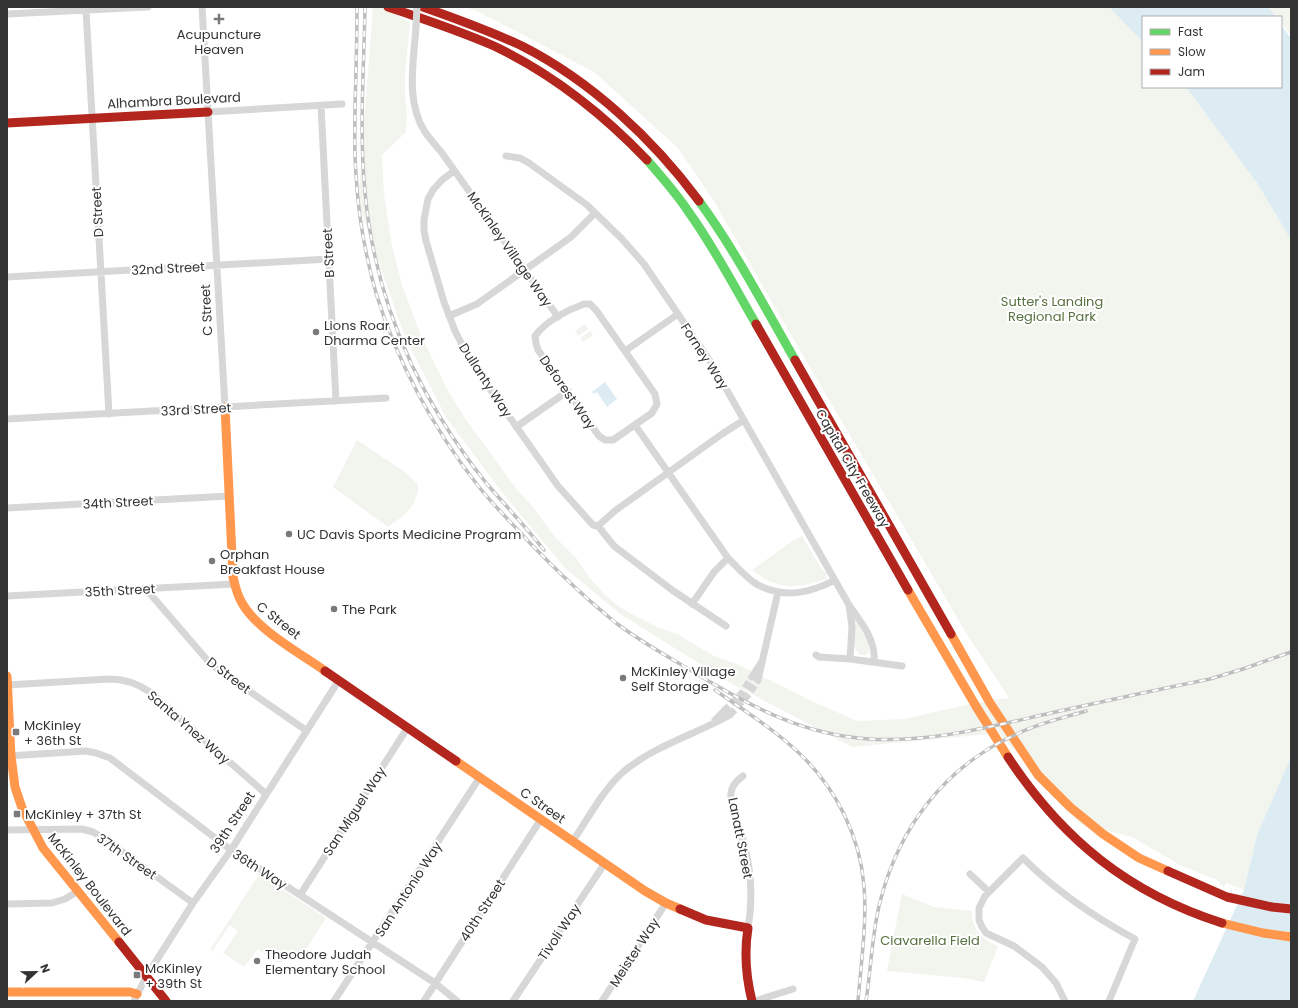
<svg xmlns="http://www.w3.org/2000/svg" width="1298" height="1008" font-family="Poppins,sans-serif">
<rect width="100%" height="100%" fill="#fff"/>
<path fill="#f1f5ed" d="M373,7h10l27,16 -5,52v24l2,10 -1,23 -24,23 2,40 8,51 10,39 18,48 26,54 20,33 52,71 15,16 21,29 23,23 12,18 13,15 16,14 19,11 20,10 20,7 37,22 25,9 68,34 50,22 48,-2 69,-16 35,-5 -44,-67 -191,-325 -60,-105 -36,-53 -84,-76 -113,-59 -15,-6h643l34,35v45h43l71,96 34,57v517l-34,78 -13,55 -18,-7 -2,5 -7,-8 -37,-15 -48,-28 -52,-13 -81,-91 -147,14 -123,-65 -109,-68 -55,-46 -64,-77 -55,-74 -34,-66 -12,-28 -42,-120z
M1268,7h23v28l-10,-12v-6h-5z
M585,324l3,5 -10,7 -3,-5z
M590,331l3,4 -10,7 -3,-4z
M357,440l48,32 13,12c1,21 -14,32 -30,43l-55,-40z
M802,536l20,34 4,2 1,4 -2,4c-7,1 -15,4 -22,5 -19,4 -37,-3 -51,-15l39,-28z
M854,616l14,26 1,10 -3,3h-6c-10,-8 -6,-27 -6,-39z
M259,874l67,44 -22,34 -6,4 -20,7 -20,-14 -14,18 -21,-14 15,-22 -8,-6 -18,26 -2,-1z
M902,894l32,13 38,4c0,18 10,29 26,35l-14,36 -20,-4 -77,-7z"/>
<path fill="#ddebf3" d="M1109,7h159l8,10h-133v25z
M1281,25l10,13v202l-34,-57 -71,-96h95z
M605,382l12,17 -10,8 -10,-15 -3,2 -2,-2z
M1291,757v244h-98l51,-111 13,-55z"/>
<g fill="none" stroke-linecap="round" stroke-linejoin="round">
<path stroke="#d6d6d6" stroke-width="7" stroke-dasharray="7 3.5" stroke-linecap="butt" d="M724,711l18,-18 10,-16
M730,715l19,-21 9,-14"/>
<path stroke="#d7d7d7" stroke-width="7" d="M202,7l23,400
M86,10l23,404
M7,14l141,-7
M416,26c-2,34 -11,75 9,106 5,7 11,14 17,21l116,164
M321,106l15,295
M208,112l134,-8
M506,156l14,2 9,5 58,42 35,34 22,25 68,100 137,241
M454,171l-12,9 -9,10 -5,9 -4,21v10l2,11 18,61 11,29 16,31 87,124 35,39 5,1 18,-16 106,-76 22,-14
M7,277l322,-18
M584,304h6l6,6 59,84 2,10 -5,9 -39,27h-8l-6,-4 -61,-86 -2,-7 -1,-7c11,-15 32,-26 49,-32z
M449,316l28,-12 94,-67 24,-24
M625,351l53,-37
M7,419l379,-21
M635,425l93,133c9,9 19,21 30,27 27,14 52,8 77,-5
M516,427l52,-36
M7,508l222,-12
M598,526l16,20 58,44 54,36
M146,589l62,72 9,8 90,62
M7,596l227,-12
M692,604l22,-32 14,-14
M816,655l3,2 31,2 52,7
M850,659l2,-32 -3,-22c12,17 27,35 25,56
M752,677l9,-14
M758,680l20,-88
M7,685l102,-6c15,0 28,4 41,13l116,102
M715,720l9,-9
M8,756l78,-5 10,2 14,5 121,92 204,133 22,18
M743,776c-6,4 -11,9 -12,17 -1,16 8,32 12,47 8,28 10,60 5,88
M7,830l75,-1 11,3 9,5 91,66
M573,841c14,-21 30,-51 49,-68 31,-27 72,-38 108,-58
M970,874l19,18
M300,895l108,-168
M7,904l45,-1 13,-4 13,-8
M134,1001l12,-24 47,-74 38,-53 108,-170
M334,1001l146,-224
M424,1001l117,-182
M513,1001l92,-138
M602,1001l64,-98
M755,1001l38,-12
M1065,1001l-9,-18 -14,-16 -28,-21 -28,-13 -4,-6 -3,-7v-12l6,-12 38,-38c34,34 71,59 112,81l-26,62"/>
<path stroke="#63d668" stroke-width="9" d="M647,160c15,17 29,33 41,51 26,36 46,75 68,113
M699,201c36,49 65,105 96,159"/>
<path stroke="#ff974d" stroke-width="9" d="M225,407l8,170c2,9 4,18 9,26 15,27 58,50 83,68
M908,590l69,118 31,49
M951,634l39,69 48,72 32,32 33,27 36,24 29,13
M7,676l4,80 4,31 7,21 21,40 76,94
M456,761l189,130 21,12 14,6
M1222,923l41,10 28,4
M7,992h123l7,2"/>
<path stroke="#b3261e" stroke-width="9" d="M388,7c36,12 72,24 106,39 59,28 109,68 153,114
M423,7c34,12 67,24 99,39 69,35 131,93 177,155
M7,123l201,-11
M756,324l152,266
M795,360l156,274
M325,671l131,90
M1008,757c54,82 120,136 214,166
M1168,871l59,26 45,10 19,2
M680,909l26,11 42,8c-4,25 -2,49 4,73
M119,942l47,59"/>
<defs>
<path id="rail" d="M357,7c0,33 -1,67 -2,100 0,23 -1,45 1,67 2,40 9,80 20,119 21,69 58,137 103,194 15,19 33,36 49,54 28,29 57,57 88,82 25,19 53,34 79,50 55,33 108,62 174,66 65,4 127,-14 191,-28 50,-11 100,-22 150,-32l33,-10 48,-17
M365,7c-1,61 -6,124 0,185 7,79 33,157 75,225 14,23 30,46 47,67 19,22 39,43 57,66
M715,690c28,20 59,39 84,63 37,35 61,83 65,133 3,38 -3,77 -6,115
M866,1001c5,-32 6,-68 14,-99 19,-75 65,-136 137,-168 22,-11 46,-16 69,-23"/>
</defs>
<use href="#rail" stroke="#bebebe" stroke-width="3.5"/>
<use href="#rail" stroke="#fff" stroke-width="2" stroke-dasharray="6" stroke-linecap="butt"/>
<path stroke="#d7d7d7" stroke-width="7" d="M416,26l1,-19"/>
</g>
<g fill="#7a7a7a" stroke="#fff" stroke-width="1.5">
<path d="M217 13h4v4h4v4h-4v4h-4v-4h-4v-4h4z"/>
<circle cx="316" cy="332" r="4"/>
<circle cx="289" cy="534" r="4"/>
<circle cx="212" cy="561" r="4"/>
<circle cx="334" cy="609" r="4"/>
<circle cx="623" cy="678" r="4"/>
<rect x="12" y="728" width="8" height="8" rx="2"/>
<rect x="13" y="810" width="8" height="8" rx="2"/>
<circle cx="257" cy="961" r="4"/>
<rect x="133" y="971" width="8" height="8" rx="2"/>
</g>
<g text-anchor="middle" stroke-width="4" stroke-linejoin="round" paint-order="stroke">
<g font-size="13" fill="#333" stroke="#fff" text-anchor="start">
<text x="219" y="39" text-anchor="middle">Acupuncture<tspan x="219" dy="15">Heaven</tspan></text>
<text x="324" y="330">Lions Roar<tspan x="324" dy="15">Dharma Center</tspan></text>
<text x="297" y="539">UC Davis Sports Medicine Program</text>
<text x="220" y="559">Orphan<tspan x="220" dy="15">Breakfast House</tspan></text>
<text x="342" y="614">The Park</text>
<text x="631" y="676">McKinley Village<tspan x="631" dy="15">Self Storage</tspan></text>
<text x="24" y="730">McKinley<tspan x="24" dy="15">+ 36th St</tspan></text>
<text x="25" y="819">McKinley + 37th St</text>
<text x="265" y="959">Theodore Judah<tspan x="265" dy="15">Elementary School</tspan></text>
<text x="145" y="973">McKinley<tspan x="145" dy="15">+ 39th St</tspan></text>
</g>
<g font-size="13" fill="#333" stroke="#fff">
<text transform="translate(174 100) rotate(-3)" y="5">Alhambra Boulevard</text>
<text transform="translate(97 212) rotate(-93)" y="5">D Street</text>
<text transform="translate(510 249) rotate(55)" y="5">McKinley Village Way</text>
<text transform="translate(328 253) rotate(-93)" y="5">B Street</text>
<text transform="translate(168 268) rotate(-3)" y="5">32nd Street</text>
<text transform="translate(206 310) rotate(-93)" y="5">C Street</text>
<text transform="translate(705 356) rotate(57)" y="5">Forney Way</text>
<text transform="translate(486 380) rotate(57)" y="5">Dullanty Way</text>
<text transform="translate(568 392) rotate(55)" y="5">Deforest Way</text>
<text transform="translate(196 409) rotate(-3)" y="5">33rd Street</text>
<text transform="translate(853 468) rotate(60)" y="5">Capital City Freeway</text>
<text transform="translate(118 502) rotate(-3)" y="5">34th Street</text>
<text transform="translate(120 590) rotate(-3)" y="5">35th Street</text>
<text transform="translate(279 620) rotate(38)" y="5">C Street</text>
<text transform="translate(229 675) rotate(37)" y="5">D Street</text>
<text transform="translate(189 727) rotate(41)" y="5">Santa Ynez Way</text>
<text transform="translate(543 805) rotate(35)" y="5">C Street</text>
<text transform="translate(354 811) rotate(-57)" y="5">San Miguel Way</text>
<text transform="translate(232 822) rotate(-57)" y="5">39th Street</text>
<text transform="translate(741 838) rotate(79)" y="5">Lanatt Street</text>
<text transform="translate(127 856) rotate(35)" y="5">37th Street</text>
<text transform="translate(260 869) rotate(33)" y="5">36th Way</text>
<text transform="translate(90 884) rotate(52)" y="5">McKinley Boulevard</text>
<text transform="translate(408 889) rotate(-57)" y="5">San Antonio Way</text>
<text transform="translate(482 910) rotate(-57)" y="5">40th Street</text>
<text transform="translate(559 932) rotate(-56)" y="5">Tivoli Way</text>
<text transform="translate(634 952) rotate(-57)" y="5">Meister Way</text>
</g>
<g font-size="13" fill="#56703f" stroke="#fff">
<text x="1052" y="306">Sutter's Landing<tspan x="1052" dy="15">Regional Park</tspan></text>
<text x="930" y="945">Ciavarella Field</text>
</g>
</g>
<rect width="1298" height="1008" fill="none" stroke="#333333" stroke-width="16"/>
<rect x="1142" y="16" width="140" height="72" fill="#ffffff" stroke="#adadad"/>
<rect x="1150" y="29" width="20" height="6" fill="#63d668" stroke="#adadad"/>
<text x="1178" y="36" font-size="12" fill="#333333">Fast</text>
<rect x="1150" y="49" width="20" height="6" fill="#ff974d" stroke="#adadad"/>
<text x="1178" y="56" font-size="12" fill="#333333">Slow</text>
<rect x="1150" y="69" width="20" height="6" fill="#b3261e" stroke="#adadad"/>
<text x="1178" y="76" font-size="12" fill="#333333">Jam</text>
<g transform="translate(36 972) rotate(68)" stroke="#ffffff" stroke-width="3" paint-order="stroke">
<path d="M0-3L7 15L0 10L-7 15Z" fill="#333333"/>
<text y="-6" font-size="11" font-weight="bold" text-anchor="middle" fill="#333333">N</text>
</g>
</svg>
